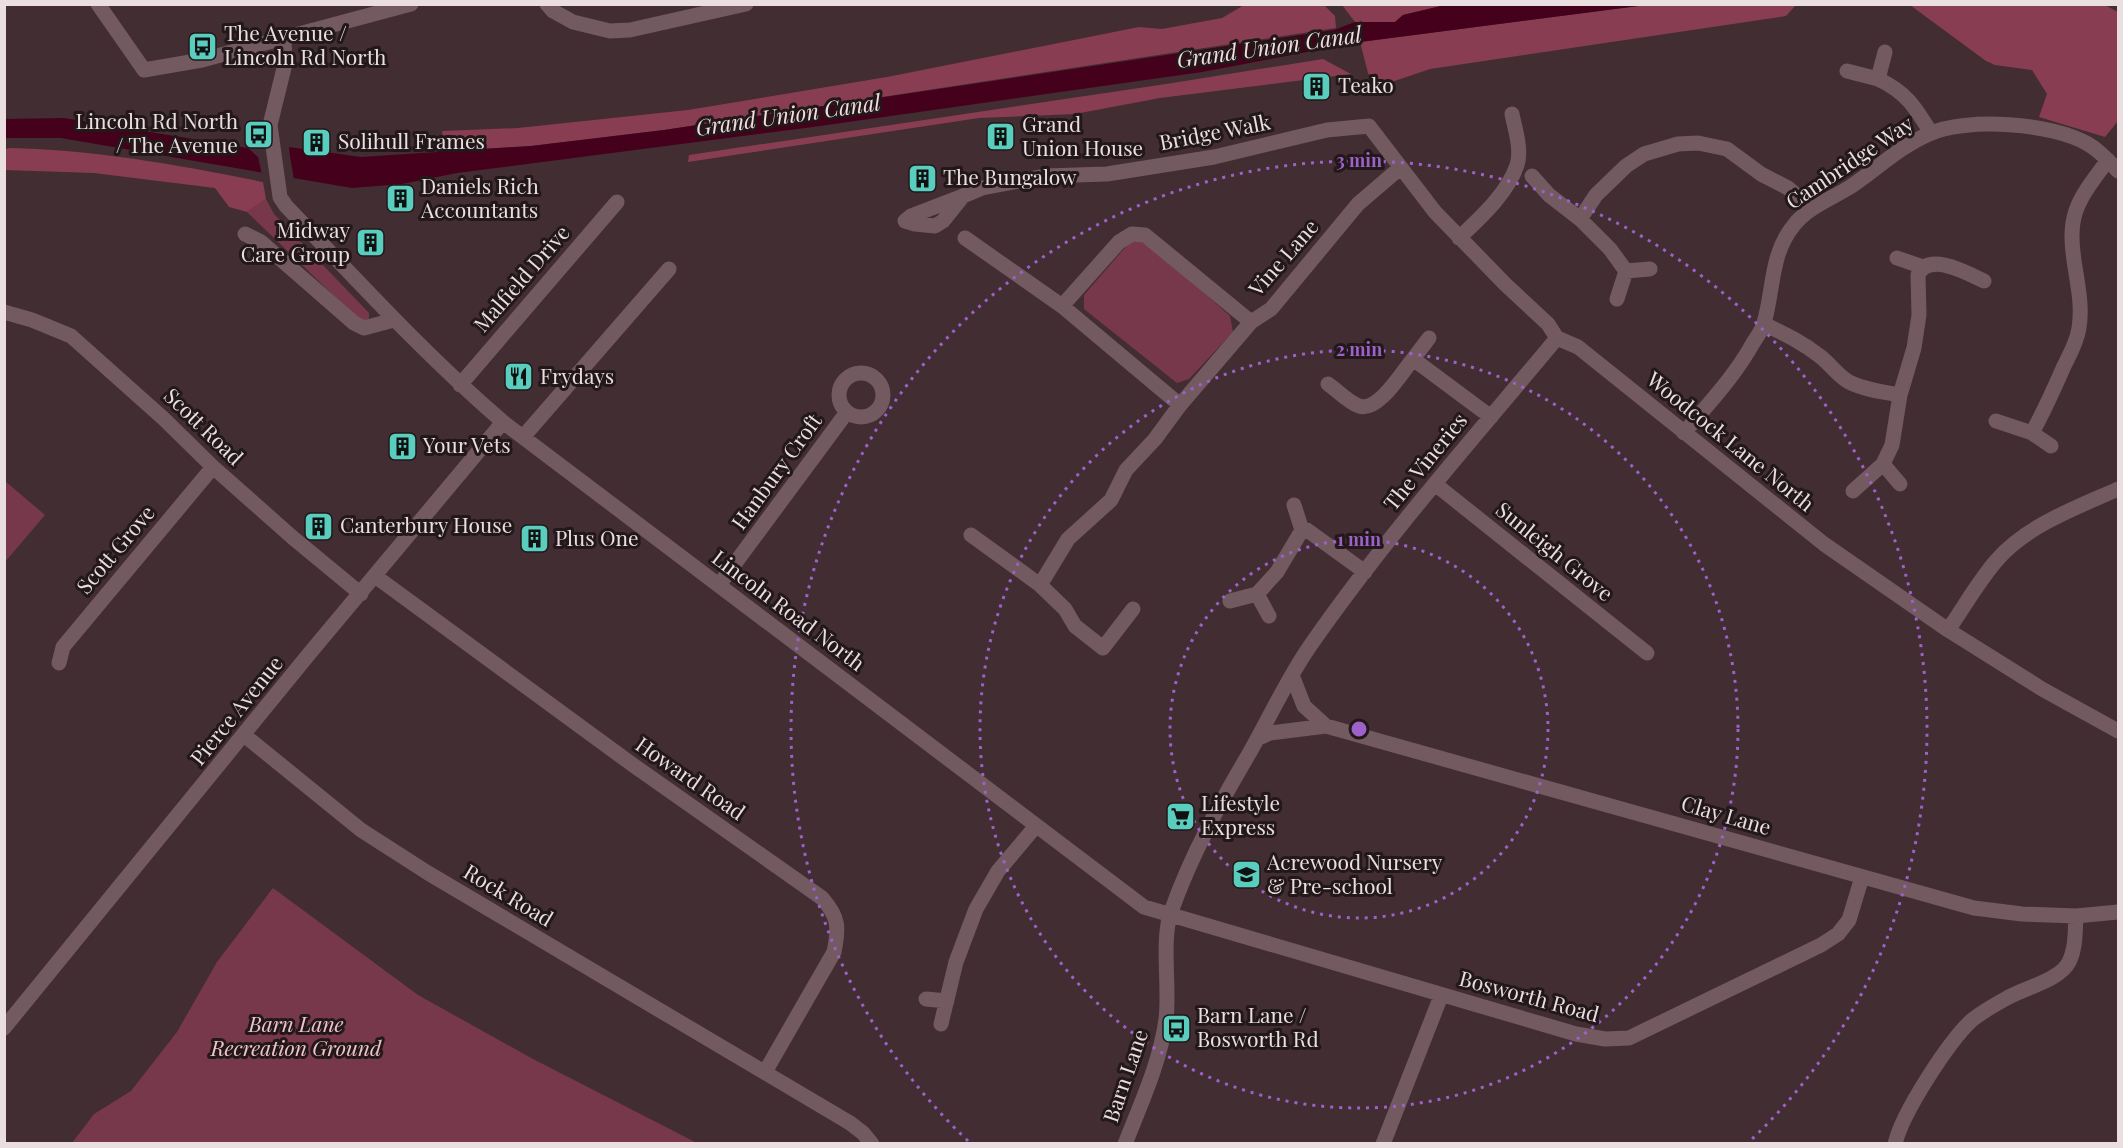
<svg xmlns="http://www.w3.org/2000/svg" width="2123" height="1148" font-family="'Playfair Display',serif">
<rect width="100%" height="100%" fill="#422d32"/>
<path fill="#78384b" d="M266,199l8,15 95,99v5l-3,3 -9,-3 -110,-106z
M1139,239l39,31 52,46 3,16 -44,47 -12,4 -93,-74v-14l45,-52z
M5,481l40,34 -40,47z
M273,888l145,107 115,64 164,84h-625l22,-29 37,-23 46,-59 40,-70z"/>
<path fill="#883d53" d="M2103,4l15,8v109l-13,16 -66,-20 8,-23 -15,-24 -37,-5 -9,-4 -76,-56z
M1244,5h80l11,11 1,12 -672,102 -133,16 -87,5 -2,-20 76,-3 170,-18 199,-33 252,-50 23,2 60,-11z
M1342,5h103l-42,10 -8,7h-40z
M1646,5h150l-10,11 -356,53 -53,18 -9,-14 -8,-31z
M1323,59l28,15 -191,24 -85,16 -96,4 -291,44 1,-7 477,-71z
M10,148c85,2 170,17 253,34l3,17 -19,13 -18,-5 -14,-19 -121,-15 -89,-3v-21z"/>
<path fill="#45001c" d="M1445,5h201l-286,37 -158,30 -389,55 -356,46 -55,11 -50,4 -291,-50h-56l-1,-19 60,-1 184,30 10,9 32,7 -1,-17 72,10 170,-11 133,-16 670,-100 21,-8h40l8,-7z"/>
<path fill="#422d32" d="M288,144l6,36 -32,-5 -5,-23 2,2 27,7v-14z"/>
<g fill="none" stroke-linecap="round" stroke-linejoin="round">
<path stroke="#725a60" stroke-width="15" d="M98,4l46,66 58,-10 209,-56
M547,4l6,7 20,11 37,9 20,-1 116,-26
M284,38l1,26 -15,61 10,72 6,9c71,74 139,149 217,216l641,485 432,127 29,5 24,-1 192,-93 17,-11 11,-14 13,-43
M1847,71l31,8 7,-27
M1878,79c28,13 37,28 53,54
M1532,176l17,19 31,24 30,30 16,22
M963,196l-52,20 -6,5 10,3 20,2 8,-5 20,-25 19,-8 63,-12 62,-2 107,-17 113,-27 42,-4 66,86 70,72 43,40 9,14 21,9 246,197 124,86 94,59 76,42
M1580,219l16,-24 30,-29 18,-12 34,-10 20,-1 29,6 34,25 27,14 24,21
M245,234l16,8 93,81 10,5 30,-8
M965,238l97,68 118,99
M1459,238c21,-20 49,-45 58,-73 5,-15 -2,-36 -5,-51
M1897,258l26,9
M1617,299l9,-28 24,-2
M1062,306l57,-64 13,-8 13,1 106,87
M4,312l28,8 39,16 93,83 49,48 79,70 69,57
M1764,324c21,10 38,18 57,33 10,8 17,19 28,25 16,8 34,10 51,13l14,-47 5,-33 -1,-40c10,-24 49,-2 66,6
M1413,359l16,-21
M839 395a22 22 0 1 1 44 0a22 22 0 1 1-44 0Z
M1328,384c9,6 20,18 31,22 19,7 43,-34 54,-47l78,58
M460,385l157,-183
M1996,421l36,12
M1684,433c24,-29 51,-57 69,-90 4,-6 9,-13 11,-20 10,-34 6,-69 30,-98 14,-18 37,-26 56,-38 27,-18 49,-40 79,-53 37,-17 124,-11 159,10 12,7 22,18 30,27
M523,437l146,-168
M2051,446l-19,-13c12,-22 22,-44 32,-67 6,-12 13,-24 15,-38 3,-19 0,-36 -3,-55 -10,-57 -2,-68 32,-113
M1883,464l17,20
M1435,484l212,169
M1853,491l30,-27 9,-19 8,-50
M1294,505l8,25
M971,535l69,50
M375,576l258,189 189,133c17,19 17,30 12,54l-69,120
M719,585l128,-173
M1257,594l12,22
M1230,601l27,-7 20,-22 25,-42h5l58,42
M1133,609l-30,39 -28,-22 -10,-17 -25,-24 28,-46 43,-39 15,-30 29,-31 25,-34 71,-83 20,-13 87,-105 42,-36
M1948,630c16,-23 30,-48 48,-69 31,-36 80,-53 122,-72
M59,663l4,-16 150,-180
M1292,675l12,31 22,20
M244,735l117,95 67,43 422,250 13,10 9,11
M1257,739l13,-6 56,-7 648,182 48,6 54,2 42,-4
M926,999l21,2
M941,1024l15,-62 20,-53 22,-38 38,-45
M4,1028l305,-374 194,-232
M1125,1144c16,-41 35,-81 41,-125 4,-31 -5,-79 5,-107 20,-57 49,-109 79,-160 20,-35 37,-73 60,-106 75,-108 163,-207 247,-308
M1383,1144l58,-148
M1895,1144c7,-31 54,-103 77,-124 10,-8 24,-16 35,-22 17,-10 53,-18 62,-36 7,-14 6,-31 7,-46"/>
</g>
<g fill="none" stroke="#9d61c9" stroke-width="3" stroke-dasharray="3 6">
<circle cx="1359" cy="729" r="189"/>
<circle cx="1359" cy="729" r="379"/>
<path d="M968 1141A568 568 0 1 1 1750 1141"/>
</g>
<defs>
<symbol id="bus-square" viewBox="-11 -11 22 22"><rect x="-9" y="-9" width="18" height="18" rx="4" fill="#59cebe" stroke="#22181a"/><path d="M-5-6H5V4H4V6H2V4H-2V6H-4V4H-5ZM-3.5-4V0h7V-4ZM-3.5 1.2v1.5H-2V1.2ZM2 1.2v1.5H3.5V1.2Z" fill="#111"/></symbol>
<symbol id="building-square" viewBox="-11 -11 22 22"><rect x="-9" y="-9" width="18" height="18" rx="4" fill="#59cebe" stroke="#22181a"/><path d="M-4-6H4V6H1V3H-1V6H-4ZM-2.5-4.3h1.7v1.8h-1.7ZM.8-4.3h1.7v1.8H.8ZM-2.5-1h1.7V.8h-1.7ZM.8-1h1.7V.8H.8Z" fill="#111"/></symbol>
<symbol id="restaurant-square" viewBox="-11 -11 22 22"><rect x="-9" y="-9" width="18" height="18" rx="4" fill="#59cebe" stroke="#22181a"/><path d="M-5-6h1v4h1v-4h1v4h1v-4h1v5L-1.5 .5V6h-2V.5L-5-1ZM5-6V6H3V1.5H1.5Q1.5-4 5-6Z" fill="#111"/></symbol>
<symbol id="supermarket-square" viewBox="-11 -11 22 22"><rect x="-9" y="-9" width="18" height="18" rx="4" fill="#59cebe" stroke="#22181a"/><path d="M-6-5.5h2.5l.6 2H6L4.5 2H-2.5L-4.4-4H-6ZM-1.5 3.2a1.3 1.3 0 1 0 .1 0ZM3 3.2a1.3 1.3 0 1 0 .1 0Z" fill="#111"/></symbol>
<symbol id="school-square" viewBox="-11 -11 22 22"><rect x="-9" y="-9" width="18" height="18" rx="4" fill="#59cebe" stroke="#22181a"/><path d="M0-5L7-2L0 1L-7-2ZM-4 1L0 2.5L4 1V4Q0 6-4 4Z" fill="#111"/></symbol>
</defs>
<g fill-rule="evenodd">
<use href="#bus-square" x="186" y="30" width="33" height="33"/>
<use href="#building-square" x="1300" y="70" width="33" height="33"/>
<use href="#bus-square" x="242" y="118" width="33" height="33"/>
<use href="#building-square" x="984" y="120" width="33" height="33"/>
<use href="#building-square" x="300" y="126" width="33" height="33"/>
<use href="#building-square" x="906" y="162" width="33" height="33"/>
<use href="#building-square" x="384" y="182" width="33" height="33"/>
<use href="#building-square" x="354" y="226" width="33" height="33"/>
<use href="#restaurant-square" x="502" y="360" width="33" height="33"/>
<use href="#building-square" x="386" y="430" width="33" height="33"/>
<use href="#building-square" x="302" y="510" width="33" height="33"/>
<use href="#building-square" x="518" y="522" width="33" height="33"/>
<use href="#supermarket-square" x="1164" y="800" width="33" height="33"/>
<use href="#school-square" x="1230" y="858" width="33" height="33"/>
<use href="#bus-square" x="1160" y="1012" width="33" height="33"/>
</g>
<g text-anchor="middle" stroke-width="6" stroke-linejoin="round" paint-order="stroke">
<g font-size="21" fill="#ebdee0" stroke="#22181a" text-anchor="start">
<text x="224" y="41">The Avenue /<tspan x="224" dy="24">Lincoln Rd North</tspan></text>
<text x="1338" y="93">Teako</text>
<text x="238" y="129" text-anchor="end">Lincoln Rd North<tspan x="238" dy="24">/ The Avenue</tspan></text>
<text x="1022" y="132">Grand<tspan x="1022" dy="24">Union House</tspan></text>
<text x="338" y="149">Solihull Frames</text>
<text x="943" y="185">The Bungalow</text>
<text x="421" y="194">Daniels Rich<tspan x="421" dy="24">Accountants</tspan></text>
<text x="350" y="238" text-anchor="end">Midway<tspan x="350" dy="24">Care Group</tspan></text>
<text x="540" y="384">Frydays</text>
<text x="423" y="453">Your Vets</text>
<text x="340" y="533">Canterbury House</text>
<text x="555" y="546">Plus One</text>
<text x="1201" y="811">Lifestyle<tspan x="1201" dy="24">Express</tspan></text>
<text x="1267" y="870">Acrewood Nursery<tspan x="1267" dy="24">&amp; Pre-school</tspan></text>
<text x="1197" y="1023">Barn Lane /<tspan x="1197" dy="24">Bosworth Rd</tspan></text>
</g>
<g font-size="21" fill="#ebdee0" stroke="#22181a">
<text transform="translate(1215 133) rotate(-11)" y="7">Bridge Walk</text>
<text transform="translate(1850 163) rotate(-34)" y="7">Cambridge Way</text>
<text transform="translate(1284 258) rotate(-49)" y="7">Vine Lane</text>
<text transform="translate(522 279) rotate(-49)" y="7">Malfield Drive</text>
<text transform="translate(203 427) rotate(44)" y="7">Scott Road</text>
<text transform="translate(1730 442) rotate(39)" y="7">Woodcock Lane North</text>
<text transform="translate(1426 462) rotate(-51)" y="7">The Vineries</text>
<text transform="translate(777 472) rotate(-54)" y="7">Hanbury Croft</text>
<text transform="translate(116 550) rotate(-50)" y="7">Scott Grove</text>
<text transform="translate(1554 552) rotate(39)" y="7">Sunleigh Grove</text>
<text transform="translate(788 611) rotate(37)" y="7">Lincoln Road North</text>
<text transform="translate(237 711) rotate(-51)" y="7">Pierce Avenue</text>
<text transform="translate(690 779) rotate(35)" y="7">Howard Road</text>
<text transform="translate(1726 816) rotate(16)" y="7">Clay Lane</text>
<text transform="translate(508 896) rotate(31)" y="7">Rock Road</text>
<text transform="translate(1529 997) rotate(15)" y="7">Bosworth Road</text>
<text transform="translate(1126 1076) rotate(-71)" y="7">Barn Lane</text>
</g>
<g font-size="21" font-style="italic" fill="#f1c3cd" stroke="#22181a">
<text x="296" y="1032">Barn Lane<tspan x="296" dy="24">Recreation Ground</tspan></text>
</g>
<g font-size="22" font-style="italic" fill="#f5dee2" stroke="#22181a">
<text transform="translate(1269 47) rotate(-8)" y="8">Grand Union Canal</text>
<text transform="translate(788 115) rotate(-8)" y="8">Grand Union Canal</text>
</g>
</g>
<circle cx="1359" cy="729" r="9" fill="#9d61c9" stroke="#22181a" stroke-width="3"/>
<g font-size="18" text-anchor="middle" font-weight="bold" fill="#9d61c9" stroke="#22181a" stroke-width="6" stroke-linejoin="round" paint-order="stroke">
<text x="1359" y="167">3 min</text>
<text x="1359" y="356">2 min</text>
<text x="1359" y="546">1 min</text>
</g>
<rect width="2123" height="1148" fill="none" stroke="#ebdee0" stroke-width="12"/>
</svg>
